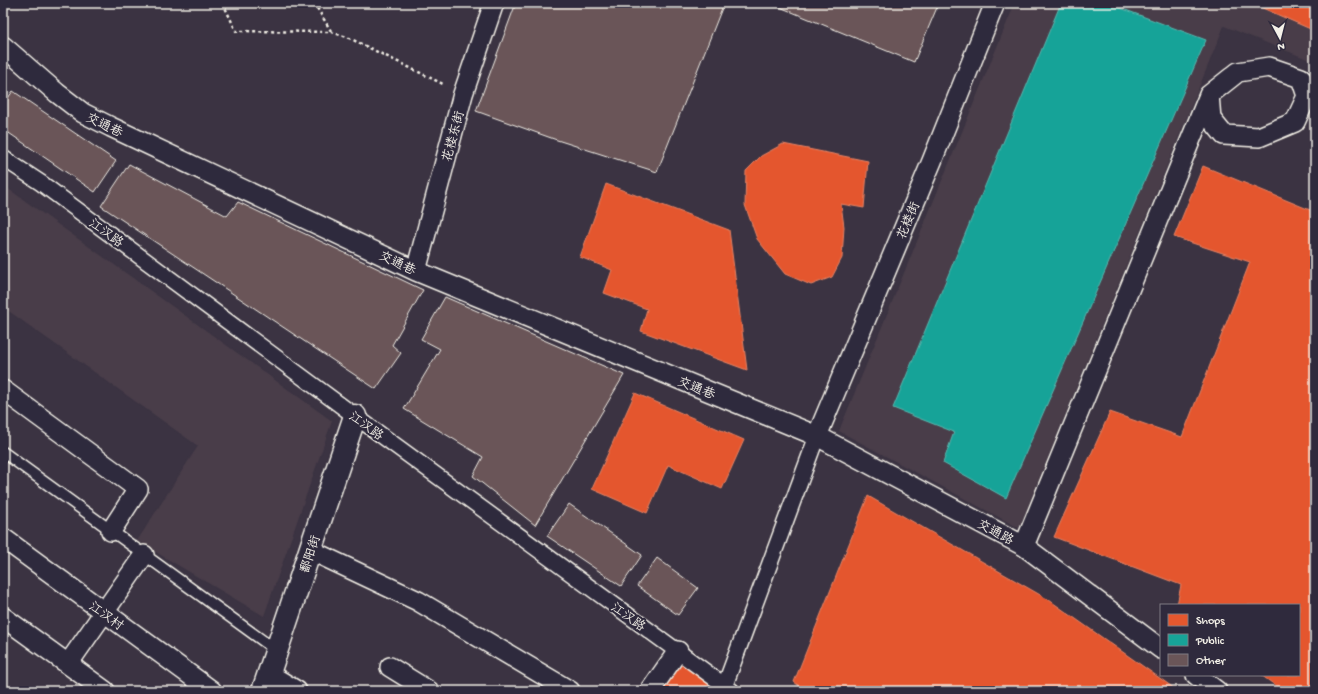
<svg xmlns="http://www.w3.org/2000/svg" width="1318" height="694" font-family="'Gochi Hand','LXGW WenKai TC',sans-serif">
<rect width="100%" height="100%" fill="#3b3342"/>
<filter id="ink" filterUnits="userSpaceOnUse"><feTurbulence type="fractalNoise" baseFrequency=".025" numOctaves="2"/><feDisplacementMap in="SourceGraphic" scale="8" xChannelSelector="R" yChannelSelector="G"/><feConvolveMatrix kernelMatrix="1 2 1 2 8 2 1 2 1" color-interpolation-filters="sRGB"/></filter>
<g filter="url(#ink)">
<path fill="#493d49" d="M1015,3h300v59l-91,-36 -205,502 -180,-97z
M3,185l329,236 -68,195 -127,-75 61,-95 -195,-139z"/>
<path fill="#e4572e" stroke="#e98566" d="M1251,3h64v28z
M783,144l85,17 -4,47 -23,-4 3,23 -2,31 -10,19 -21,8 -26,-11 -28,-35 -12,-34 1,-34 15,-15z
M1203,166l112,46v479h-32l-22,-16h38v-70h-122l4,-20 -127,-48 56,-125 72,25 68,-175 -76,-25z
M606,184l123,46 18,140 -106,-39 6,-22 -43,-16 8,-23 -32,-13z
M635,393l109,47 -22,49 -54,-24 -21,48 -55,-24z
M868,496l181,104 129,91h-372l-12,-9z
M682,664l37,27h-56z"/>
<path fill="#17a398" stroke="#59bab0" d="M1061,3h46l99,37 -200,458 -63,-35 11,-31 -61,-24z"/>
<path fill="#6a5558" stroke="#f4f1e8" d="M516,3h208l-67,169 -103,-33 -78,-28z
M770,3h163l5,2 -24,57z
M13,91l103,70 -21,31 -92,-63v-24z
M129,164l98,52 11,-14 185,88 -31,55 9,8 -25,36 -275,-183z
M445,297l179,78 -89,150 -62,-49 10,-19 -79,-48 36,-60 -19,-10z
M569,504l73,51 -21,31 -74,-50z
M657,558l41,30 -20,27 -41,-29z"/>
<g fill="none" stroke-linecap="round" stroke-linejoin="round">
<defs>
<path id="service" d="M3,452l274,199"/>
<path id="pedestrian" d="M3,158l38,25 314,233 377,275
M725,685l92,-249"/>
<path id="minor" d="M3,46l54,47 26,20 28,14 305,144 401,165 207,110 137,103
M1269,67l32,11 6,18 -12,26 -36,15 -35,-2 -13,-16 -2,-24 29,-23z
M416,271l47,-177 31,-91
M3,390l135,99 -27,42
M817,436l115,-275 63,-158
M3,538l209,153
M1024,546l185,-451
M310,550l108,51 152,90
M3,617l102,74
M68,664l76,-109
M390,667l39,24
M269,674l28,17
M1196,675l21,16
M650,691l28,-40"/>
<path id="tertiary" d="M263,691l92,-275"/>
</defs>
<use href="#service" stroke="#f4f1e8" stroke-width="13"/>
<use href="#pedestrian" stroke="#f4f1e8" stroke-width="18"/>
<use href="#minor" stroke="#f4f1e8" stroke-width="22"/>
<use href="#tertiary" stroke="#f4f1e8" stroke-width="25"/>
<path stroke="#f4f1e8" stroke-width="2.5" stroke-dasharray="3 3" stroke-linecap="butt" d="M223,3l13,28 95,1 16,5 98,48
M314,3l17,28"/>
<use href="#service" stroke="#2f2a3d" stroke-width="10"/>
<use href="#pedestrian" stroke="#2f2a3d" stroke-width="15"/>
<use href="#minor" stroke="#2f2a3d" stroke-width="19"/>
<use href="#tertiary" stroke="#2f2a3d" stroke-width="22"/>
</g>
</g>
<g text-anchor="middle" stroke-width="4" stroke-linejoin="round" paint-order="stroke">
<g font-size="13" fill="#f4f1e8" stroke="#2f2a3d">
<text transform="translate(105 124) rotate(26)" y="5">交通巷</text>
<text transform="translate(452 136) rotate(-75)" y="5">花楼东街</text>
<text transform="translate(907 220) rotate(-67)" y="5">花楼街</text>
<text transform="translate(107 232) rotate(36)" y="5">江汉路</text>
<text transform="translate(398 262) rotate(25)" y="5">交通巷</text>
<text transform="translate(697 387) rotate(22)" y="5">交通巷</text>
<text transform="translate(367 425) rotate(36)" y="5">江汉路</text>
<text transform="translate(996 531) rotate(28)" y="5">交通路</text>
<text transform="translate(309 554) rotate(-72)" y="5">鄱阳街</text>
<text transform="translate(107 615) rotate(36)" y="5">江汉村</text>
<text transform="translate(629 616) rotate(36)" y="5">江汉路</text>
</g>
</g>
<rect width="1318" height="694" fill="none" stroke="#2f2a3d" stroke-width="16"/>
<rect x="8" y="8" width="1302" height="678" fill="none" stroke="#f4f1e8" stroke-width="1.5" filter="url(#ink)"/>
<rect x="1160" y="604" width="140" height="72" fill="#2f2a3d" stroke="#7e7a81"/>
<rect x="1168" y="614" width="20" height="12" fill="#e4572e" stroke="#7e7a81"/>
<text x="1196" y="624" font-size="12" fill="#f4f1e8">Shops</text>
<rect x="1168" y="634" width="20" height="12" fill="#17a398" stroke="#7e7a81"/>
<text x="1196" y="644" font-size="12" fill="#f4f1e8">Public</text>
<rect x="1168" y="654" width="20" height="12" fill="#6a5558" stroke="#7e7a81"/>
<text x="1196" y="664" font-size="12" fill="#f4f1e8">Other</text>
<g transform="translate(1280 38) rotate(173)" stroke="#2f2a3d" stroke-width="3" paint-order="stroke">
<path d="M0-3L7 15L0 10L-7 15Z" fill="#f4f1e8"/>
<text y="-6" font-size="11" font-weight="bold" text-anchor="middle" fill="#f4f1e8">N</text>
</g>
</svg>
